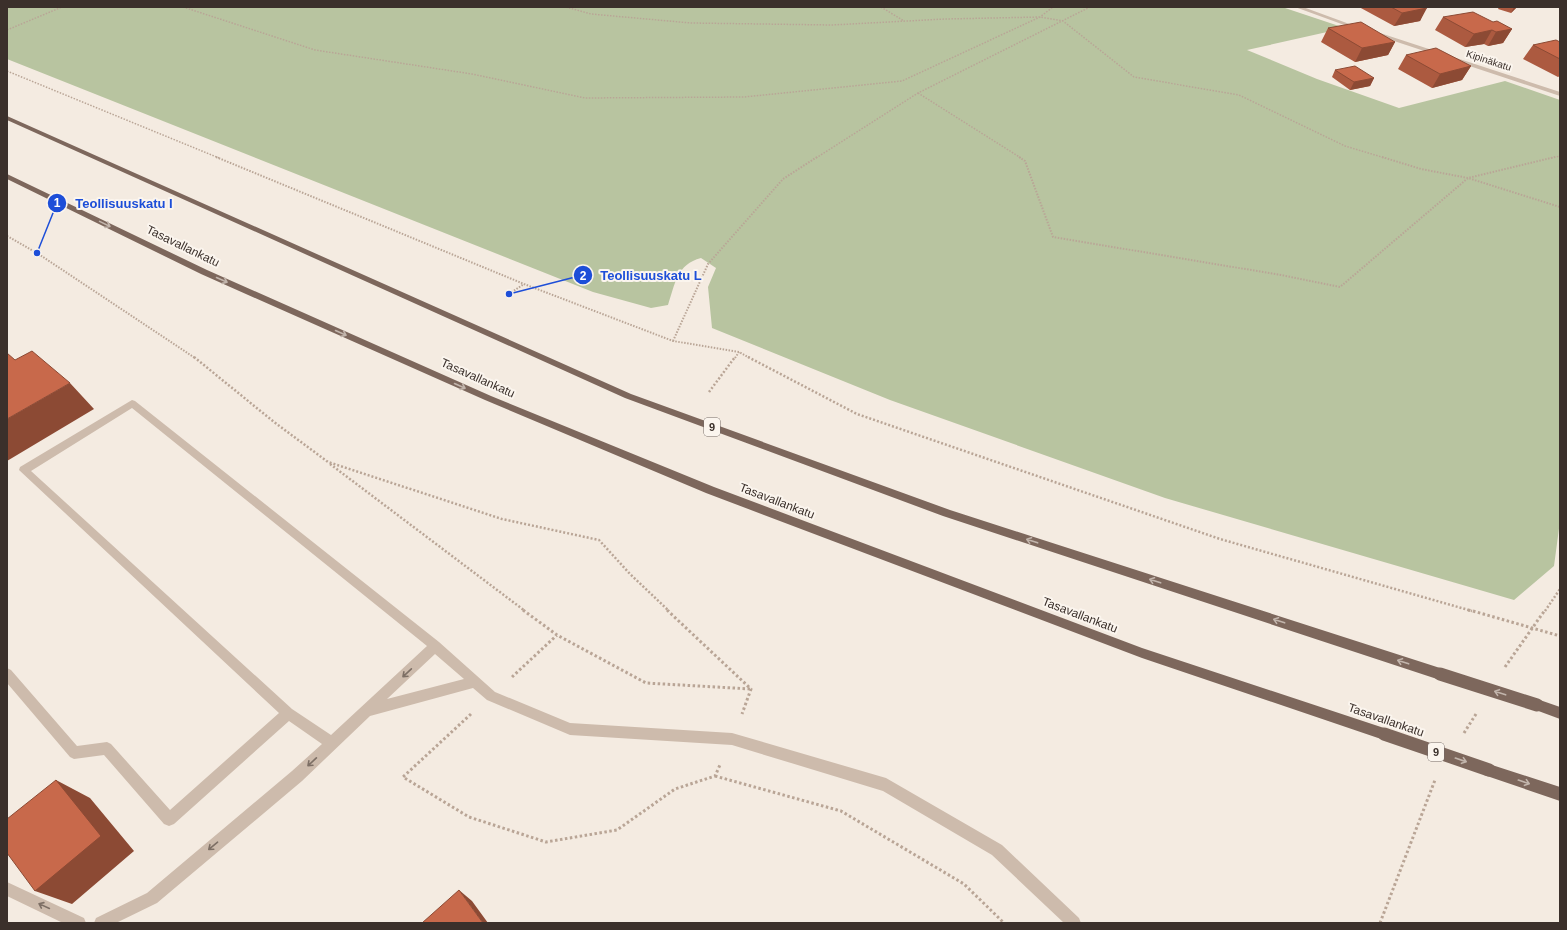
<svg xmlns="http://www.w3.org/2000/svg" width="1567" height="930" font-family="Helvetica,sans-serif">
<rect width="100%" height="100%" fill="#f4ebe1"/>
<path fill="#b8c4a0" d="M7,7h1275l63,21 -98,22 70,29 82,29 106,-27 55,19v421l-6,45 -40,34 -349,-102 -275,-98 -178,-72 -4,-41 8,-19 -15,-10c-24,6 -26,26 -33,47l-17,3 -58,-16 -586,-233z"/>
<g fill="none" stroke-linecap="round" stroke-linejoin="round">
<path stroke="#b9a596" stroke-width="1.5" stroke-dasharray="1.5 1.5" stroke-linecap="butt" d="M183,7l132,43 157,24 113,24 159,-1 158,-16 138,-64 13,-10
M566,7l25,7 100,9 141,2 113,-6 95,-2 23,4 71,56 105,18 106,51 40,12
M881,7l23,14
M7,30l55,-23
M7,71l212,87
M918,93l103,65
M816,158l102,-65 172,-86
M1551,158l9,-2"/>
<path stroke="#b9a596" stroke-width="2" stroke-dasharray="1.5 1.5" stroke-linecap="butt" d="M216,157l308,127 149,57 66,11 11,6
M1019,157l6,4 28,76 228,38 59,12 128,-109 87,-21
M1382,157l39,12 47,9 92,29
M7,236l30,17 158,105
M509,294l15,-10
M673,341l35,-77 75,-85 34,-22
M735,358l4,-6"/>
<path stroke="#b9a596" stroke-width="2.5" stroke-dasharray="2 2" stroke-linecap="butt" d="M194,357l80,65 54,40 174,57 97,21 31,34 39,37
M748,357l109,57 363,125 252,72
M709,392l26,-35
M330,464l195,147
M1545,611l15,-22"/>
<path stroke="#b9a596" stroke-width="3" stroke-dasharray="2.5 2.5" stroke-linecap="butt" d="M523,610l34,25 89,48 105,6
M667,610l84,79 -9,25
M1468,610l5,1
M1505,667l40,-57
M512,677l45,-42
M471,714l-68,63 66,40 77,25 71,-12 58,-41 40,-13 5,-11
M1464,733l12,-19
M715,776l126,35 123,73 40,39
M1380,923l55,-143"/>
<path fill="#cdbbac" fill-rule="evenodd" d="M1295,7h8l60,22 -5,1z
M1376,33h4l180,59v4l-184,-61z
M132,400l3,1 304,241 56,50 75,31 162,10 154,45 116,67 77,73 2,5h-17l-72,-68 -109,-64 -151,-46 -162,-10 -83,-35 -14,-12 -103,28 -68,65 -145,122 -41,20h-22l2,-5 51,-25 145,-122 30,-27 -33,-23 -115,103 -5,2 -5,-2 -60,-69 -30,4 -4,-2 -63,-74v-15l4,2 66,76 30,-4 4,2 59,66 109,-97 -260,-243 1,-3zM132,408l295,238 -96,89 -39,-26 -261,-238zM435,654l29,25 -77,20z
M7,882l77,36 2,5h-23l-56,-27z"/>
<path fill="#7d675c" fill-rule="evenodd" d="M7,116l624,278 319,116 490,158 4,2 2,4 -2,4 -4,2 -497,-164 -318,-118 -618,-278z
M7,174l200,96 284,126 223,91 428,161 242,80 4,2 2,4 -2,4 -4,2 -242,-82 -436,-165 -221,-93 -284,-126 -194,-95z
M1537,699l23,8v12l-27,-10 -2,-4 2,-4z
M1489,764l71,23v14l-76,-26 -1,-5 1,-5z"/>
<path stroke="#b9a596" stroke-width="3" stroke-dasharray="2.5 2.5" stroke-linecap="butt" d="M1473,611l87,25"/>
<path stroke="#7d675c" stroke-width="13" d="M1440,674l97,31
M1384,734l105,36"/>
</g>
<path fill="#ac5a40" d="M1359,7h67l-6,14 -26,5z
M1499,7h18l-6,6 -13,-4z
M1443,17l50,5 19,7 -9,14 -15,3 -4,-2 -19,3 -30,-17z
M1328,28l67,14 -7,13 -33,7 -34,-20z
M1560,42v34l-2,1 -35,-18 10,-14z
M1406,55l65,11 -9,14 -30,8 -34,-19z
M1335,70l39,8 -4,8 -20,4 -18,-13z"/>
<path fill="#8c4a34" d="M1514,7h3l-6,6z
M1427,8l-7,13 -26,5 8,-13z
M1512,29l-9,14 -15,3 8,-14z
M1492,30l-8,14 -19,3 9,-13z
M1395,42l-7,13 -33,7 7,-14z
M1471,66l-9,14 -30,8 8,-14z
M1374,78l-4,8 -20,4 4,-8z
M70,383l24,26 -87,52v-42z
M56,780l34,18 44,53 -62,53 -37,-13z
M459,890l13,11 16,22h-5z"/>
<path fill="#c8694b" stroke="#8c4a34" d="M1391,7h35l1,1 -25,5z
M1473,12l20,10 4,-1 15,8 -16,3 -4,-2 -18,4 -31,-17z
M1361,22l34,20 -33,6 -34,-20z
M1556,40l4,2v17l-27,-14z
M1436,48l35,18 -31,8 -34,-19z
M1355,66l19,12 -20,4 -19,-12z
M32,351l38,32 -63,36v-66l8,7z
M56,780l45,56 -66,55 -28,-38v-34z
M459,890l24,33h-61z"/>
<defs><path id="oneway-shaft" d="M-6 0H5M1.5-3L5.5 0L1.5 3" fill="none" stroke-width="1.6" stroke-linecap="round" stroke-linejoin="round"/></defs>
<g stroke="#c2b5ac">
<use href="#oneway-shaft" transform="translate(105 224) rotate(26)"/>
<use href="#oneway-shaft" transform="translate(222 280) rotate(24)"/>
<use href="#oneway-shaft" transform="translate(341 333) rotate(24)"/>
<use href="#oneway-shaft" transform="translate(460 386) rotate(24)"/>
<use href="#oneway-shaft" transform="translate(1032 541) rotate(-162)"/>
<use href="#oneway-shaft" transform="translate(1155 581) rotate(-162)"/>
<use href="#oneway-shaft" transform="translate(1279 621) rotate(-162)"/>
<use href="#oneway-shaft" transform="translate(1403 662) rotate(-162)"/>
<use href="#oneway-shaft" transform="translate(1500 693) rotate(-162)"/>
<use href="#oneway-shaft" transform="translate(1461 760) rotate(19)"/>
<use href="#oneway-shaft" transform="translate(1524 782) rotate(19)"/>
</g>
<g stroke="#7d6f65">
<use href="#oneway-shaft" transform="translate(407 673) rotate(137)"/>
<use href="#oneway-shaft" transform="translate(312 762) rotate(137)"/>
<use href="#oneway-shaft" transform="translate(213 846) rotate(140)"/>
<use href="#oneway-shaft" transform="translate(44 906) rotate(-155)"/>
</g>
<g text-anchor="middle" stroke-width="4" stroke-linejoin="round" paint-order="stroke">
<g font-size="10" fill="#3b302b" stroke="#fbf5ee">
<text transform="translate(1489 60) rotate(18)" y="4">Kipinäkatu</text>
</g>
<g fill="#fbf5ee" stroke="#756b66" stroke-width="1">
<rect x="704" y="418" width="16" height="18" rx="3"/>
<rect x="1428" y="743" width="16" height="18" rx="3"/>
</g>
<g font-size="11" font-weight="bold" fill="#3b302b">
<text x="712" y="431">9</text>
<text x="1436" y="756">9</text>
</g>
<g font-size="12" fill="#3b302b" stroke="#fbf5ee">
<text transform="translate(183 246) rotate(26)" y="4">Tasavallankatu</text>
<text transform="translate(478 378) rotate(24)" y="4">Tasavallankatu</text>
<text transform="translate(777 501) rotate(21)" y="4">Tasavallankatu</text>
<text transform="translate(1080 615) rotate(21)" y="4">Tasavallankatu</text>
<text transform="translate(1386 720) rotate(19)" y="4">Tasavallankatu</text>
</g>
</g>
<path fill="none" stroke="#1d4ed8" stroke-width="1.5" d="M37 253L57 203M509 294L583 275"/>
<g fill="#1d4ed8" stroke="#fbf5ee" stroke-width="1.5">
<circle cx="37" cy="253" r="4"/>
<circle cx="509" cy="294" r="4"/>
<circle cx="57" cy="203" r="10"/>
<circle cx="583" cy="275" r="10"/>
</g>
<g font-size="12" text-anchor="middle" font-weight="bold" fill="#fff">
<text x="57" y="207">1</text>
<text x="583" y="280">2</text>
</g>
<g font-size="13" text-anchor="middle" font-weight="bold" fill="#1d4ed8" stroke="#fbf5ee" stroke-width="4" stroke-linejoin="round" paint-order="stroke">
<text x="124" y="208">Teollisuuskatu I</text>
<text x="651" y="280">Teollisuuskatu L</text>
</g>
<rect width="1567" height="930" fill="none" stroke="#3b302b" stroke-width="16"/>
</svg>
